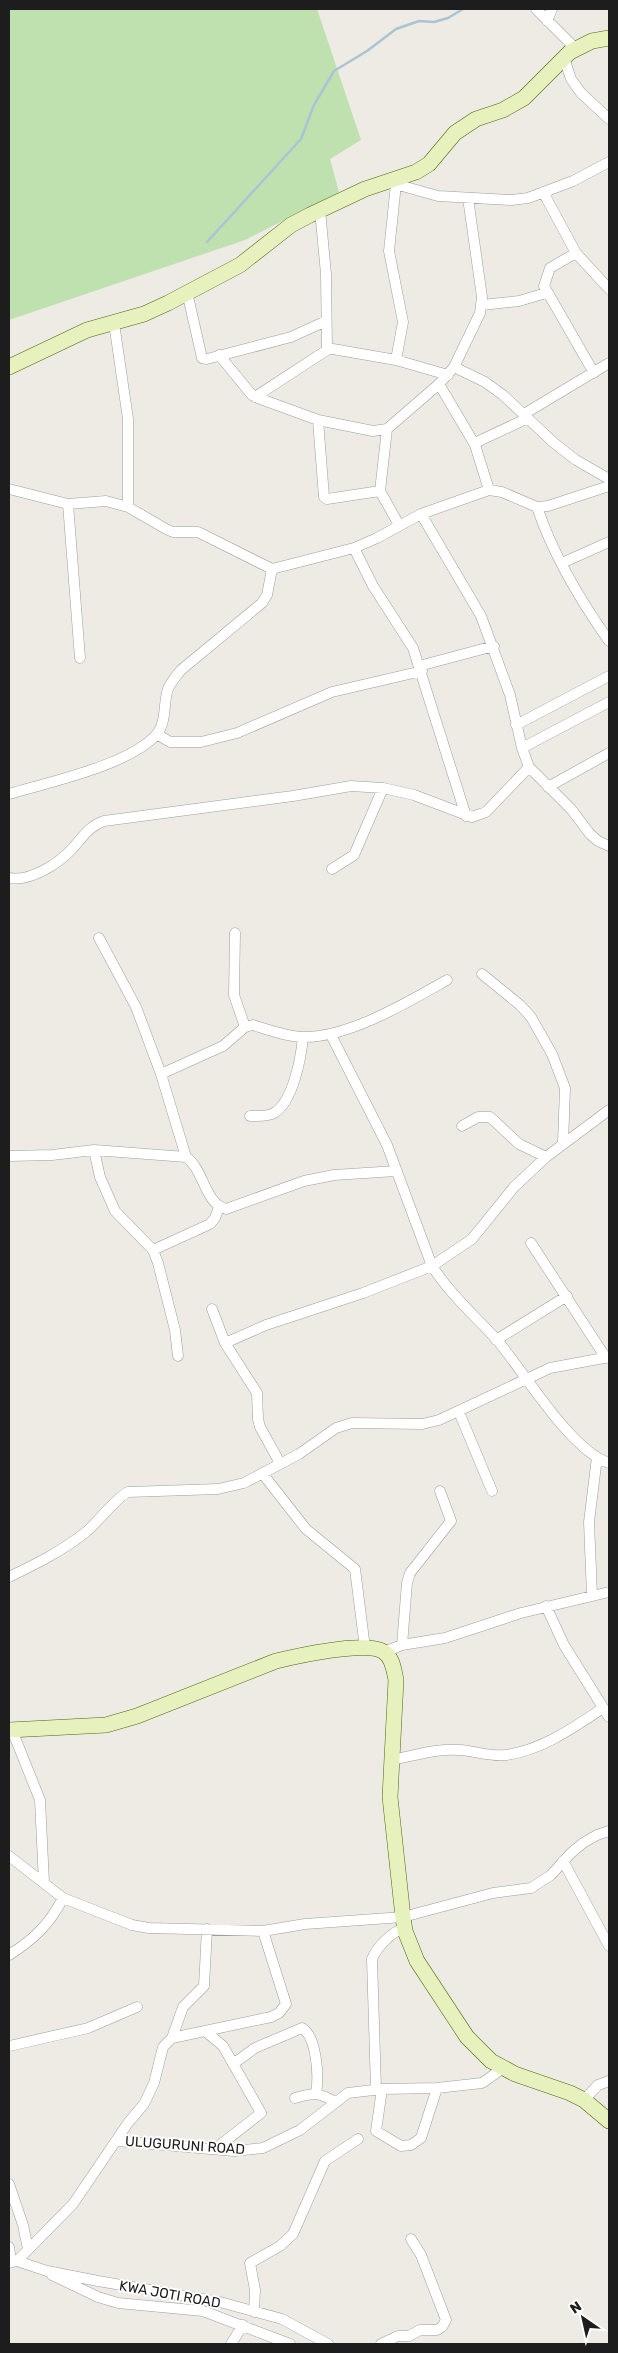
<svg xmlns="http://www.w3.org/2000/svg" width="618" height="2353" font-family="Rubik,sans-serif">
<rect width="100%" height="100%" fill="#edebe3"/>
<path fill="#bfe1af" d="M9,9h308l44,131 -31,19 9,33 -94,48 -236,80z"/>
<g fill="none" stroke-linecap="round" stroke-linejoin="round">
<path stroke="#a9c4d5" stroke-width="2.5" d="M207,242l94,-103 13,-34 20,-34 33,-20 29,-22 23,-8 15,1 14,-4 15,-9"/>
<defs>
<path id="street" d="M536,9l40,40
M547,21l5,-12
M564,58l7,21 10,14 28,26
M388,182l50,14 74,4 16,-2 45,-17 36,-19
M543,192l33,61 33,36
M576,253l-26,15 -6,18 50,87
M187,292l15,66 5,1 84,-22 35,-16
M482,305l37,-4 27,-8
M114,323l14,96v88
M327,348l69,12 52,15
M219,355l33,40 6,3 60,22 55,11 14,-2 52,-45 15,-17 26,-54 2,-16 -14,-99
M396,360l7,-38 -14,-71 7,-67
M454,367l31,15 18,13 51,48 22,17 33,19
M439,384l36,61
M255,397l72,-47 -1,-76 -6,-64
M524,414l85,-51
M318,420l6,77 3,2 53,-8
M387,429l-7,62 19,34
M9,489l59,15 38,-3 22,6 38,22 7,3h25l74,37 82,-21 23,-10 44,-24 68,-24 13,2 35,15 11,-1 61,-20
M489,490l-14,-45 4,-4 49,-23
M68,504l12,154
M537,507c16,48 43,93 72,134
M421,514l60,102 29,79 12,53 7,19 42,42 19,25 8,7 11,5
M354,548l19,38 40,62 53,168
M562,563l47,-21
M419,666l75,-20
M516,725l93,-49
M157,734l13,8h31l36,-9 95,-41 90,-21
M522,748l87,-46
M548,787l61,-34
M9,794c40,-12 121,-29 148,-60 10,-13 6,-31 11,-45 3,-7 8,-13 13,-19l81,-67 5,-8 5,-26
M332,869l22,-14 29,-67
M9,878c21,4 49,-14 63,-29 10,-11 17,-23 32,-28l189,-25 58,-10 32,2 31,7 58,22 14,-5 43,-45
M235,933l-1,62 11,32
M99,938l37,69 25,67 25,83
M482,974l38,31 11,12 21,37 13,34 -2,55
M331,1035l56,110 45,121c18,28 43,50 65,74 28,33 73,110 112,123
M161,1074l62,-28 22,-19 8,-2c16,5 35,12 52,12 45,0 103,-35 142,-57
M250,1116c8,0 17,1 24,-3 19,-11 27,-55 29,-76
M462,1126l16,-9h12l29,27 27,13
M94,1150l6,27 15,34 38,39 5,13 17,67 3,26
M9,1156l43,-1 42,-5 92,7c18,12 18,46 40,52l78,-28 30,-6 62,-4
M531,1243l75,115
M153,1250l57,-26 5,-6 4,-11
M212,1309l13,34 32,50 1,26 2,8 20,36
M496,1340l71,-44
M225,1343l41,-18 97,-32 69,-27 40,-27 42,-52 32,-30 63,-47
M459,1412l33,79
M262,1473l44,56 49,40 10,79
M9,1577c27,-13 53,-26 77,-45 11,-9 32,-36 42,-40l90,-3 26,-6 55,-29 37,-26 16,-5 70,1 17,-4 111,-52 59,-11
M592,1595l-3,-73 8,-65
M546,1606l18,39 45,72
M402,1645l5,-62 3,-10 41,-52 -11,-30
M384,1652l18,-7 43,-7 76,-25 88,-21
M12,1730l28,70 4,83
M391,1760c23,-4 46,-12 69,-10 15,1 31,7 46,5 36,-5 67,-27 97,-47
M9,1856l54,42 69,27 17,3 114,3 42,-7 98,-7 90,-24 38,-5 20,-13 20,-22 12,-10 14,-8 12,-4
M563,1861l46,85
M9,1955c24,-15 41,-31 54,-57
M205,2031l18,15 38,67 -46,36
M172,2038l99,-21 8,-4 7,-9 -23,-73
M9,2046l79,-18 49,-21
M233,2064l22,-16 47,-20c15,9 17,49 14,65
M376,2089l-4,-130c5,-12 20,-28 33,-31
M382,2089l-6,42 25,15 10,-1 10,-7 16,-50
M295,2098c17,-5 25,-6 40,4
M584,2100l14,-15 11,-4
M117,2141l117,10 29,-3 37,-18 48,-37 34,-4 55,-1 45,-5 20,-14
M9,2184l14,41 5,24
M9,2247l2,14
M17,2261l56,-57 55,-81 16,-19 10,-21 9,-36 9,-9 11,-31 21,-21 3,-57
M9,2263l8,-2 30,10 51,10 122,21 62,17 46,25
M52,2275l46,22 20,6 85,8 87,33
M254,2312l1,-22 -5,-27 30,-17 13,-12 32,-73 33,-22
M231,2344l12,-19
M381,2344l17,-8h11l11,-6h17l5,-3 4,-7 -25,-65 -10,-16"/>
<path id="secondary" d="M9,367l78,-37 57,-16 24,-11 72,-38 51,-40 19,-10 55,-26 51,-17 13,-8 26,-31 21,-14 27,-9 21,-12 46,-46 22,-11 17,-3
M9,1730l97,-5 31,-9 139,-55c21,-5 92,-21 108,-9 9,6 10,19 12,28l-6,117 13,120 2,14 12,30 50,76 24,24 24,13 55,19 14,7 25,21"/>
</defs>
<use href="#street" stroke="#9e9e9e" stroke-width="11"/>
<use href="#secondary" stroke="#4f6611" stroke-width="16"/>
<use href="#street" stroke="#fff" stroke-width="10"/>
<use href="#secondary" stroke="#e6f1bd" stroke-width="15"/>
</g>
<g text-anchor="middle" stroke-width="4" stroke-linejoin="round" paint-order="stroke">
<g font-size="14" fill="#1d1d1d" stroke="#fff">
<text transform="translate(185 2145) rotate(4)" y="5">ULUGURUNI ROAD</text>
<text transform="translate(170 2294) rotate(10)" y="5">KWA JOTI ROAD</text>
</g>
</g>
<rect width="618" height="2353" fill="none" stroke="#1d1d1d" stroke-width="20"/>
<g transform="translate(583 2318) rotate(326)" stroke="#ffffff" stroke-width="4" paint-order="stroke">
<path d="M0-4L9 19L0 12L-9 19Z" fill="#1d1d1d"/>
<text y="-8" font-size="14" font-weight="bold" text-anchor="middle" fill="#1d1d1d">N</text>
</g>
</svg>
